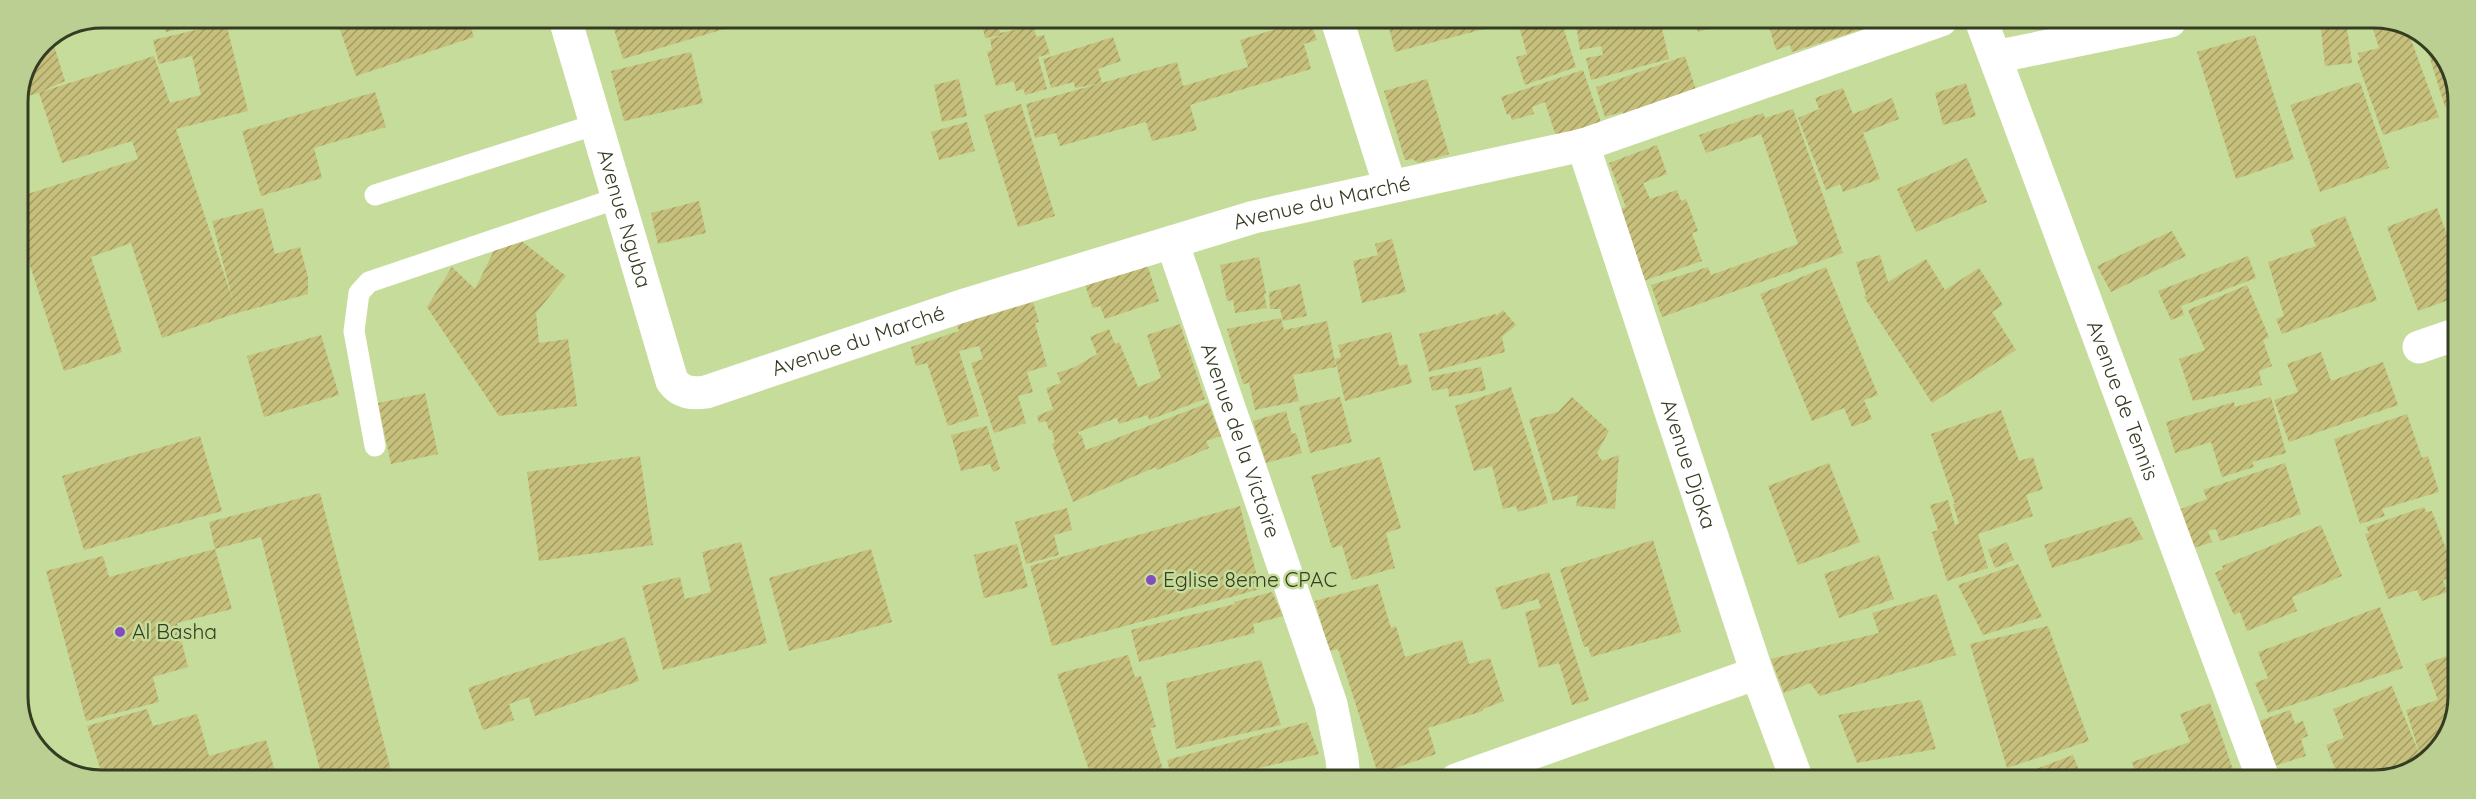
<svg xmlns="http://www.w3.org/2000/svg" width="2476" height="799" font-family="Quicksand,sans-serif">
<defs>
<pattern id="building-hatch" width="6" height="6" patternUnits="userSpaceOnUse" patternTransform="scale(1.5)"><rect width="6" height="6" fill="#c7c07c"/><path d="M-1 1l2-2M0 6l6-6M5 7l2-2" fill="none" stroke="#a29d65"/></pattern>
</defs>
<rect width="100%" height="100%" fill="#c6dc9b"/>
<path fill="url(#building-hatch)" d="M162,18h62v1l-58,13z
M336,18h132l6,19 -118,39z
M611,19h147l-135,40z
M978,19h10l1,5 -9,3z
M1306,20h4l7,20 -13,4 7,25 -121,36 7,25 -45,11 -6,-19 -86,24 -4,-13 -21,5 -9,-34 151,-42 6,24 65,-19 -8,-27z
M1387,20h107l2,6 -101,26z
M1517,20h44l15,47 -51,18 -9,-28 11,-3z
M1585,20h75l9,39 -78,21 -5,-22 17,-3 -2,-9 -21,4 -4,-25z
M1694,20h39v1l-35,11z
M1767,20h110l1,4 -86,28 -2,-7 -14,5z
M2004,20l26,1 -24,7z
M2320,21h26l6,42 -27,3z
M2388,21h8l11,7 32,89 -56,18 -26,-75h3l-2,-7 21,-5 -7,-22z
M226,23l22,88 -72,18 57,172 -21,-80 51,-13 12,46 25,-7 8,30v17l-71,19 -75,25 -31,-95 -40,14 31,95 -58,19 -38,-118 -8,3v-59l120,-38 -6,-18 -70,22 -23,-70 -19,5 23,-55 9,-4 13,42 -24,11 113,-36 16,47 31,-8 -9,-39 -33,8 -6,-24z
M998,26l2,7 34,-7 2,11 8,-2 6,19 -12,3 9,32 -22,6 -1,-6 -8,2 -2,-10 -18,5 -9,-34 5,-2 -2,-11 15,-4 -20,3 -2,-9z
M2255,35l39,124 -58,20 -39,-127z
M1113,37l8,24 -23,8 4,14 -27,5 -1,-6 -23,6 -8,-29z
M2424,39l13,8 21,50v6l-13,4z
M691,52l12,51 -79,18 -13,-50z
M1685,56l12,37 -73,24 -2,-5 -17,5 -9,-30z
M1583,70l19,55 -45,15 -12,-38 -13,5 2,7 -22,6 -2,-6 -3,1 -6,-18z
M959,79l8,37 -25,6 -8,-37z
M1427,79l22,75 -31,9 -5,-4 -8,1 -21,-69z
M2360,82l29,86 -69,24 -30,-87z
M1966,83l10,33 -33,9 -8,-32z
M1843,88l10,26 39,-16 7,21 -36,14 17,46 -37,13 -3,-8 -14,6 -28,-72 21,-9 -4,-11z
M375,92l11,35 -72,21 8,30 -61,18 -19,-65z
M1021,104l34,112 -37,11 -34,-112z
M1793,109l50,144 -181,64 -11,-32 57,-18 3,8 87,-31 -37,-110 -55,19 -7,-18 64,-22 2,5z
M967,122l8,29 -36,9 -8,-28z
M1657,145l10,29 -24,9 7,16 27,-9 4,11 5,-2 12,32 -6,2 10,28 -59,20 -25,-71 8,-3 -17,-44z
M1967,158l20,44 -71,30 -19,-43z
M699,201l7,32 -48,11 -7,-31z
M2437,208l20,53v36l-39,14 -31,-84z
M2345,216l32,84 -95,34 -6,-15 8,-3 -16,-54 48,-16 -6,-16z
M505,228l61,48 -30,37 3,30 29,-4 9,67 -78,10 -72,-109 25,-40 23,22z
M2172,231l14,25 -75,36 -14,-26z
M1392,239l14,53 -44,11 -9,-42 25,-6 -3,-11z
M1880,255l8,27 38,-23 19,31 34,-22 24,37 -11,7 24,38 -84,53 -68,-106 2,-1 -10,-34z
M2248,256l8,22 -75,28 3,9 -13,5 -13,-29z
M1259,257l7,36 -2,1 3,14 -32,5 -2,-13 -6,1 -7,-36z
M1147,264l12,37 -54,18 -5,-13 -7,2 -8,-23z
M1826,267l52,128 -14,5 8,19 -20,8 -8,-19 -32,13 -52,-127z
M1300,284l7,32 -24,5 -3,-12h-10l-1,-17z
M2247,285l22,52 -6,3 9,26 -13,5 3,14 -69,16 -14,-42 26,-9 -17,-40z
M1033,302l6,20 -4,1 12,43 -20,6 6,20 -15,4 8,27 -32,10 -23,-70 12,-4 -4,-13 -20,5 20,65 -31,10 -21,-63 -11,3 -5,-19 48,-16 -2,-6z
M1503,310l13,15 -14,12 3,15 -76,20 -10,-38 77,-20v2z
M1281,318l3,12 43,-9 9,46 -43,8 6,26 -44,9 -6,-27 -6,1 -16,-55z
M1180,324l25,75 -56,21 -1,-5 -29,9 -2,-6 -39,14 1,3 2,-1 5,16 122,-47 13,33 -15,5 3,7 -52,22 -1,-3 -83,35 -21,-58 3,-2 -3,-12h-3l-3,-9 -7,2 -2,-7 16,-7 -7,-21 15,-5 -4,-10 18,-6 22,-13 -7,-17 19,-8 6,15 4,-2 19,45 23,-9 -14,-43z
M1391,332l8,34 8,-2 5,19 -67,18 -10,-42 6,-2 -3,-12z
M321,335l18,60 -75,22 -17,-61z
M2321,352l10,29 52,-19 15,43 -109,37 -15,-42 24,-8 -11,-28z
M1481,367l5,23 -37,7 -1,-9 -16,3 -3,-14z
M1511,387l37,116 -30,9 -2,-6 -13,3 -11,-43 -18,5 -19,-65z
M425,393l13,61 -47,10 -13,-61z
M1340,397l12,45 -42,11 -11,-46z
M1572,397l37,34 -12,22 5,8 17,-6 -4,54 -39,-3 2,-11 -25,6 -24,-82 29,-7z
M2271,397l15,56 -34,9 2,5 -32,10 -11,-35 -36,11 -9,-31 68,-20 1,5z
M2001,410l18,51 14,-4 10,32 -17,6 7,21 -55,18 10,34 -41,13 -15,-49 6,-2 -8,-25 18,-5 7,25 4,-2 -6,-19h2l-24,-70z
M1286,411l6,23 4,-1 6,20 -36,10 -13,-42z
M2407,414l15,44 6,-2 11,36 -57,17 3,7 -25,8 -26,-85z
M987,426l13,43 -7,3 -3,-8 -29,7 -10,-36z
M200,436l22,75 -138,39 -22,-74z
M640,456l13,89 -114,16 -12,-89z
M1380,457l21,71 -15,5 9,35 -43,12 -10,-35 -10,3 -21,-72z
M1829,463l31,79 -62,23 -30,-79z
M2285,463l16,51 -81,27 -4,-12 -8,2 4,11 -18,6 -13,-39 26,-10 -4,-9z
M320,493l73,285h-71l-61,-241 -46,12 17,60 -55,14 11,44 -35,10 6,25 -73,19 -40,-150 57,-15 6,21 106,-28 -6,-27z
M1240,506l20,83 -208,57 -22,-80z
M2424,507l2,5 6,-1 24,65 -13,4 4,12 -25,9 -5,-11 -29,9 -23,-65 4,-1 -3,-6z
M1067,508l5,22 -18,5 5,20 -33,9 -11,-42z
M2131,517l12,22 -91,29 -8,-23z
M2321,525l21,51 -50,21 5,14 -50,20 -7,-19 -6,3 -19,-42 8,-4 -1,-3z
M1653,540l28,92 -90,25 -3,-11 -4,1 -24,-78z
M741,542l26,101 -104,27 -21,-84 38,-9 5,22 26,-7 -9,-40z
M2007,542l7,18 -19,8 -7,-18z
M1017,544l11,43 -44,11 -10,-43z
M871,549l21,73 -103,29 -20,-73z
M1879,555l15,44 -55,19 -15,-44z
M2018,564l24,53 -59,18 -25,-50z
M1549,572l40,128 -17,5 -13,-42 -20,5 -14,-56 16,-4 -3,-9 -36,11 -7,-22z
M1378,584l13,44 5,-2 9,31 57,-17 7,24 21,-6 14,43 -21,8v2l-55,17 8,26 -58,20 -40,-125 -9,2 -14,-50z
M1272,592l11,24 -30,8 2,9 -116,29 -8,-32 104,-26 -1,-2z
M1937,594l19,61 -136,41 -10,-13 -26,10 -13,-34 108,-26 -7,-20z
M2380,607l23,61 -135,45 -13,-30 13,-5 -10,-26z
M2048,626l41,115 -82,27 -37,-124z
M625,637l14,44 -104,35 -6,-19 -20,7 5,16 -31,10 -15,-42z
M2455,653v66l-28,42 -53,20h-34l-14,-36 18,-7 -11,-29 59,-23 29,72 -15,-48 32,-10 -13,-36z
M1128,655l7,22 6,-1 15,51 -6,1 16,51h-74l-35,-105z
M1261,660l20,65 -105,24 -10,-66z
M1921,700l15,49 -79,14 -19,-48z
M2210,703l27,78h-99l-6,-19 58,-20 -10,-28z
M147,709l6,17 44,-12 12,42 57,-16 11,38h-174l-16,-52z
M2290,710l5,14 8,-3 5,15 -7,3 5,17 -32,10 -15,-45z
M1307,722l12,32 -107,25h-40l-5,-19z
M2073,755l10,26h-70l-1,-3z
M1295,769l1,11h-45v-1z"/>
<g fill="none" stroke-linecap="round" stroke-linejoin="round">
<path stroke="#fff" stroke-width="21" d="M375,195l222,-71
M375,446l-21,-115 5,-38 10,-11 249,-84"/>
<g stroke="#fff" stroke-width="33">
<path id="s1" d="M565,19l107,362c9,12 20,13 34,11l262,-88 286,-87 329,-72 358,-125"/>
<path d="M1337,20l53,166"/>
<path id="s2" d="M1981,20l283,761"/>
<path d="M1995,57l175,-36"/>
<path id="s3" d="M1583,145l174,528 40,107"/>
<path id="s4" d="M1172,242l159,462 11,55 2,21"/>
<path d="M2419,347l38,-13"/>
<path d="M1456,780l301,-107"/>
</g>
</g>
<g fill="#854cc2" stroke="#c6dc9b" stroke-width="2">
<circle cx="1151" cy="580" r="6"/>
<circle cx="120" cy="632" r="6"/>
</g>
<g text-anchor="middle" stroke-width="5" stroke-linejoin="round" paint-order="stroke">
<g font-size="21" fill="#343c22" stroke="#c6dc9b">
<text dy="7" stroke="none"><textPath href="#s1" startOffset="1060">Avenue du Marché</textPath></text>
<text dy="7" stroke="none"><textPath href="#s1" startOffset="208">Avenue Nguba</textPath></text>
<text dy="7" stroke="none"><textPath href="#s1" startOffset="576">Avenue du Marché</textPath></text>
<text dy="7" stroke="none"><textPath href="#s2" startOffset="406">Avenue de Tennis</textPath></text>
<text dy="7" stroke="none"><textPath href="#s4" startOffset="210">Avenue de la Victoire</textPath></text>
<text dy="7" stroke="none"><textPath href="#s3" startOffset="336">Avenue Djoka</textPath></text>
</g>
<g font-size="21" fill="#343c22" stroke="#c6dc9b" text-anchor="start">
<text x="1163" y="587">Eglise 8eme CPAC</text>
<text x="132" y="639">Al Basha</text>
</g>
</g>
<path d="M0 0H2476V799H0ZM102 28H2374A74 74 0 0 1 2448 102V696A74 74 0 0 1 2374 770H102A74 74 0 0 1 28 696V102A74 74 0 0 1 102 28Z" fill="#bacf91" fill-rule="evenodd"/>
<path fill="none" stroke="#343c22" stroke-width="3" d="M102 28H2374A74 74 0 0 1 2448 102V696A74 74 0 0 1 2374 770H102A74 74 0 0 1 28 696V102A74 74 0 0 1 102 28Z"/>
</svg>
